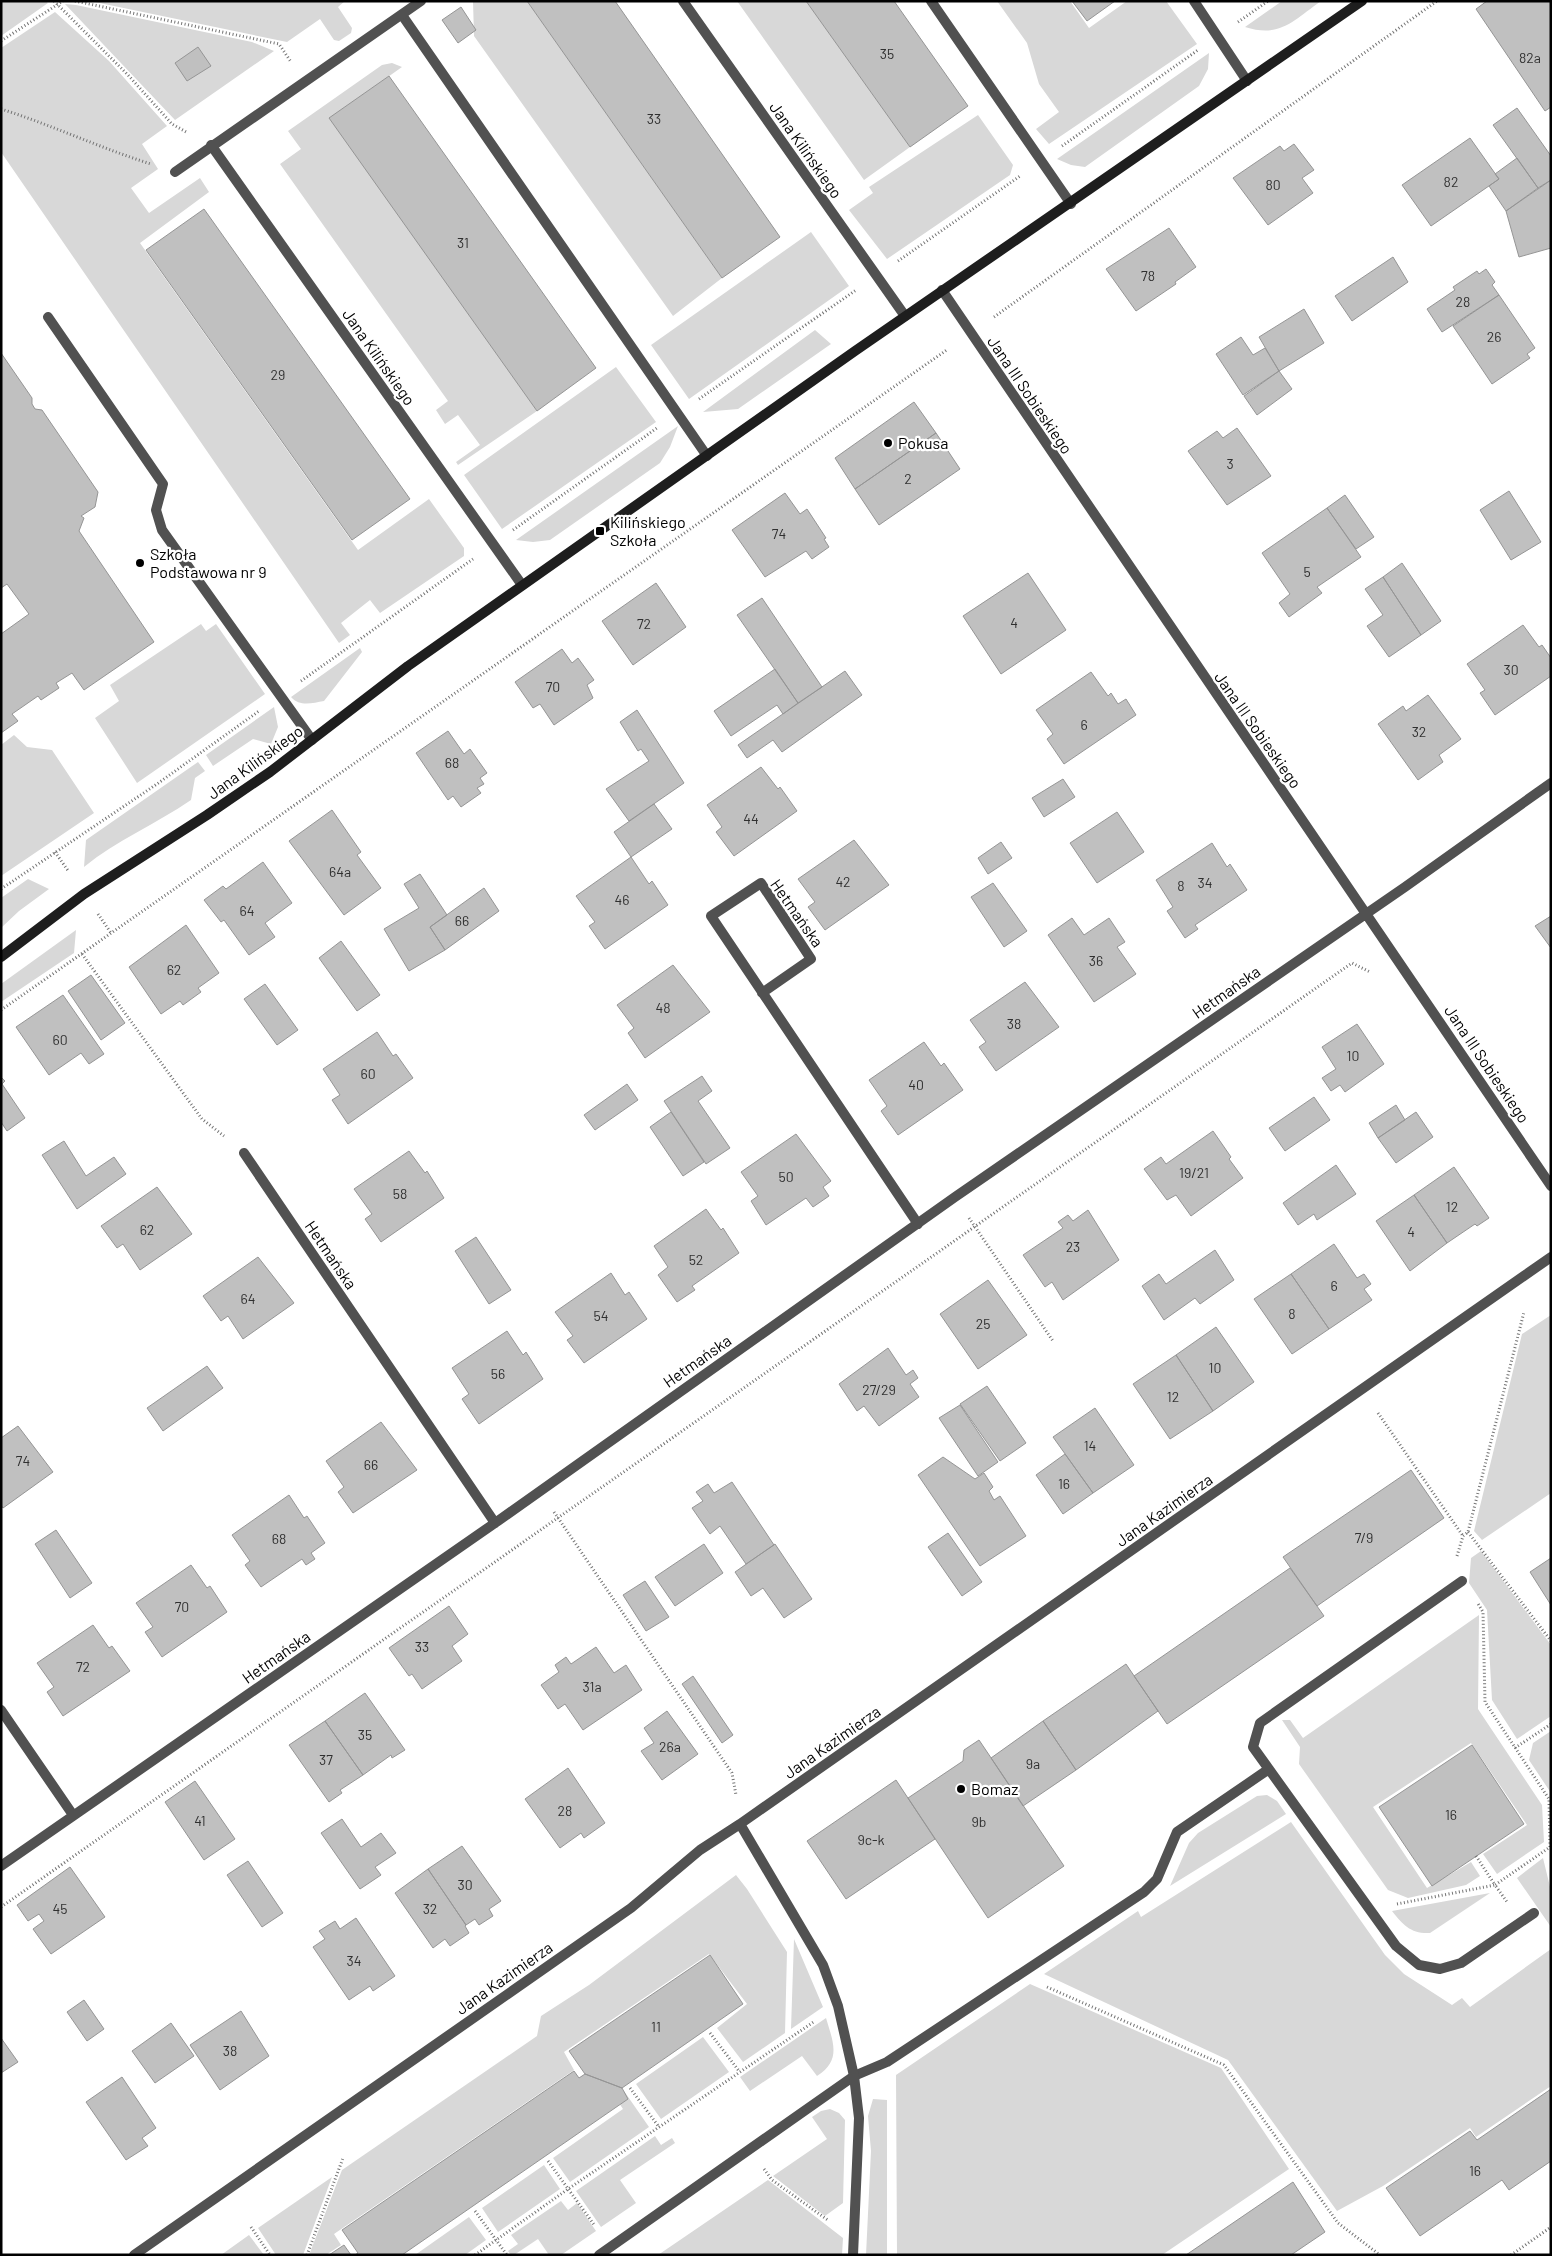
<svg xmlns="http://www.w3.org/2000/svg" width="1552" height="2256" font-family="Barlow,sans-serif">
<rect width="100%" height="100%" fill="#fff"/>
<path fill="#d8d8d8" d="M1,1h44l3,2 -47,33z
M90,1h255l-7,6 14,21 -1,5 -12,8 -5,-1 -14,-21 -33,23z
M473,1h54l195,277 -49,38 -199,-280z
M737,1h69l104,146 -46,33z
M997,1h73l19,27 38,-27h39l31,43 -148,100 -13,-15 23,-17 -20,-28 -12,-41z
M1282,1h39c-28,20 -41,37 -76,26z
M65,4l11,1 176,37 22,9 -99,69z
M55,12l54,49 58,65 -25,18 16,25 -27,19 18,25 51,-35 9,14 -69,51 218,307 71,-51 35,49v8l-84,57 -10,-13 -29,23 9,12 -11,8 -338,-491v-104z
M1209,53l-1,16 -9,17 -114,81 -14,-2 -14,-6z
M392,63l10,4 -72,51 207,293 -79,54 -2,-3 24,-17 -22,-30 -13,9 -9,-14 12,-9 -168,-237 21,-15 -13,-18 94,-66z
M978,115l35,50 -3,10 -123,84 -38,-49 24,-17 -4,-6z
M811,232l38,54 -160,113 -38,-54z
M815,330l16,14 -93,65 -35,3z
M616,367l40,55 -154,107 -38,-54z
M678,426l-8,21 -10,16 -110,77 -17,2 -17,-2z
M201,624l5,7 10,-7 49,70 -128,89 -42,-65 24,-17 -9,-16z
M360,648l2,4 -38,49c-12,2 -24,6 -33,-4z
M274,707l4,20 -7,17 -18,-5 -40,27 -7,-11z
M14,735l13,12 25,3 42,63 -93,63v-131z
M198,762l7,9 -10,7 -4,22c-35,24 -74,40 -107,67l2,-27z
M28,879l21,10 -30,22 -18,17v-30z
M76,930l-2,23 -73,49v-18z
M1551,1315v178l-69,47 -8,-9 48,-197z
M1481,1551l70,94v71l-34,23 -25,-39 -5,-90 -18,-27 2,-25z
M1479,1615l-1,94 64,96 2,37 -47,32 -14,-20 44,-29 -56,-82 -98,64 54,81 44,-26 9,14 -14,9 -58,13 -20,-8 -89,-126 1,-17 -18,-27h8l13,18z
M1551,1731v62l-22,-33 4,-17z
M1267,1795l10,6 9,13 -116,72 19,-43 9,-10 59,-37z
M1291,1822l94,133 19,19 48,31 10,-7 8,9 81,-58v137l-75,51 -6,-9 -87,58 -46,25 -109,-151 -184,-86 94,-63 3,6z
M1543,1858l8,33v36l-34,-49z
M736,1875l11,14 40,63 -2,81 -42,29 -26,-34 30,-24 -38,-50 -145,98 10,18 -240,164 7,11 -15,10h-17l33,-85 195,-134 4,-20 48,-31z
M1490,1893l-60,40c-19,1 -27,-8 -38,-22z
M794,1939l29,68 -32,22z
M1030,1984l191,84 68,101 -127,86h-265l-1,-180z
M826,2018c7,24 16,42 -9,58l-15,-20 -52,35 -10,-14z
M703,2037l26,35 -68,47 -25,-35z
M624,2091l25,36 -79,55 -17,-24 70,-49 -8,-12z
M873,2099l14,1v155h-21l5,-104 -3,-35z
M830,2109l9,4 6,7 -2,83 -18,13 -52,-40 54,-37 -15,-22 9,-6z
M655,2136l6,9 11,-7 3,5 -55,37 16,23 -35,24 -25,-36z
M544,2165l16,24 -62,43 -16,-24z
M332,2177l-29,78h-27l-18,-27z
M768,2180l75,58 -1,17h-184z
M561,2201l7,9 9,-7 19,28 -35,24h-12l-11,-16 -24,16h-3l-3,-4 10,-7 -7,-9z
M469,2217l17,23 -21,15h-50z
M249,2235l15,20h-43z"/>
<path fill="#c0c0c0" stroke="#959595" d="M527,1h88l165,236 -58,41z
M806,1h88l74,105 -58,41z
M1072,1h43l-28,20z
M1487,1h64v106l-6,4 -69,-102z
M461,7l15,23 -18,13 -16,-23z
M198,47l13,19 -24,15 -12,-18z
M389,76l207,292 -59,43 -208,-293z
M1517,108l34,48v24l-13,8 -45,-63z
M1470,138l29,41 -68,47 -29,-41z
M1294,144l20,26 -12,8 11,15 -45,32 -35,-47 47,-32 4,5z
M1517,158l21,30 -32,23 -17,-25 10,-7 -4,-5z
M1551,180v68l-32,9 -13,-46z
M204,209l206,290 -58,41 -206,-290z
M1169,228l27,39 -21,15 1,2 -40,27 -30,-42z
M1393,257l15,25 -56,39 -17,-25z
M1486,269l9,13 -3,3 7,10 -57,37 -15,-23 28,-19 -2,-3 24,-16 2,3z
M1499,295l36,53 -8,6 3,4 -38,26 -39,-58z
M1304,309l20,34 -45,28 -20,-34z
M1241,337l12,18 12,-7 14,23 -36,24 -27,-41z
M1,353l31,45v6l3,5 7,1 56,82 -3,15 -14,9 3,2 -5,13 75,111 -70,48 -12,-17 -16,10 3,5 -18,12 -3,-4 -26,18 6,7 -17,12v-99l28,-20 -22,-30 -6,4z
M1279,371l13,18 -35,26 -13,-19z
M914,402l22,31 -81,56 -20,-31z
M1237,428l34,48 -44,29 -39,-54 29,-20 6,7z
M936,433l24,36 -81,56 -24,-36z
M1509,491l32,51 -30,18 -31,-50z
M785,493l15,21 7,-5 19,29 -2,1 5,8 -17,12 -6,-8 -41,26 -33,-47z
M1345,495l29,42 -18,12 -29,-41z
M1327,508l34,49 -44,30 5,6 -33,24 -10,-14 11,-9 -28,-41z
M1402,563l39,58 -20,14 -38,-58z
M1028,573l38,57 -65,44 -38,-58z
M1383,577l38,58 -32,22 -22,-31 16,-11 -18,-26z
M656,583l30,44 -53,38 -31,-44z
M762,598l60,89 -24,16 -61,-88z
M1523,625l16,22 3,-2 9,13v18l-56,39 -15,-22 5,-3 -18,-26z
M562,649l10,14 6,-5 16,22 -7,5 6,13 -39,27 -14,-21 -7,4 -18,-26z
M775,669l23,34 -15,11 -6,-9 -46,31 -17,-25z
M845,671l17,24 -80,57 -9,-12 -26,18 -9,-13z
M1091,672l17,24 3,-3 7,11 8,-5 10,16 -72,49 -17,-25 6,-5 -17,-24z
M1428,695l33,44 -22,16 4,7 -25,18 -40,-56 25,-18 3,5z
M637,710l47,73 -55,38 -23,-32 43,-28 -8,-12 -3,2 -18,-29z
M448,731l16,23 6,-5 17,24 -7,5 4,6 -7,4 4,5 -20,14 -8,-11 -5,4 -32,-47z
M761,767l17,22 2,-2 17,24 -63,45 -18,-24 6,-5 -15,-22z
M1063,779l12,18 -31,20 -12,-19z
M654,804l18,25 -41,28 -17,-25z
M332,810l29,42 -4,3 24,33 -37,27 -55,-74z
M1117,812l27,40 -47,31 -27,-40z
M854,840l35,45 -64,45 -17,-23 7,-5 -17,-23z
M1001,842l11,16 -24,16 -10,-16z
M1212,843l15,24 3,-3 17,26 -52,35 3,4 -13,9 -18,-27 6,-4 -17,-27z
M631,857l18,27 3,-3 16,24 -63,44 -16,-23 6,-4 -19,-26z
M263,862l29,41 -27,20 10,14 -26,18 -25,-35 -3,2 -17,-22 19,-14 3,3z
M420,874l27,41 -17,12 15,23 -36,21 -25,-42 35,-21 -15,-24z
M993,883l34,48 -23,16 -33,-50z
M484,888l15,23 -54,39 -15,-23z
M1551,916v32l-16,-22z
M1072,918l12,17 25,-17 16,24 -8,5 19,27 -42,28 -46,-67z
M186,925l33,48 -21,15 3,4 -18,13 -3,-4 -19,13 -32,-47z
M341,941l39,54 -23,16 -38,-53z
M673,965l37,47 -65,46 -17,-25 6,-5 -17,-23z
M91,975l34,48 -24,17 -33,-49z
M1025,982l34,45 -63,44 -17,-24 7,-5 -16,-22z
M265,984l33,46 -21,15 -33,-46z
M63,995l41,59 -15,10 -8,-11 -32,22 -33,-48z
M1357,1024l27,40 -39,28 -5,-7 -9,6 -9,-13 14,-9 -14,-22z
M377,1032l16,24 3,-2 17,24 -65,46 -16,-24 8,-5 -17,-26z
M924,1042l17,24 3,-3 19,27 -65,45 -17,-24 6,-5 -18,-26z
M702,1076l10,15 -14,10 32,47 -24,16 -42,-63z
M1,1077l4,4 -3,3 23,34 -18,13 -6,-9z
M627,1084l11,16 -43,30 -11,-15z
M1314,1097l16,23 -45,31 -16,-23z
M1396,1105l9,15 -27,18 -9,-15z
M671,1112l33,50 -21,14 -33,-49z
M1416,1112l17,25 -37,26 -18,-25z
M1213,1131l18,26 -2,2 14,19 -52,38 -15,-21 -9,5 -23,-31 17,-12 5,7z
M796,1134l35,47 -8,6 6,9 -16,11 -7,-9 -40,27 -15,-24 7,-5 -17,-24z
M64,1141l22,35 28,-19 12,17 -49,35 -35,-54z
M409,1151l16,22 2,-2 17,27 -63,44 -16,-23 7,-5 -18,-25z
M1336,1165l20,29 -39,26 -3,-6 -16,11 -15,-22z
M1454,1167l35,51 -12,8 -2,-2 -28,19 -33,-48z
M157,1187l35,47 -52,36 -17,-26 -6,4 -16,-22z
M1414,1195l33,48 -37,28 -34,-50z
M706,1209l15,21 2,-2 16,25 -47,33 3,4 -18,12 -19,-27 10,-8 -14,-21z
M1088,1210l31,50 -56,40 -11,-18 -7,5 -22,-32 40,-27 -5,-6 10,-7 5,6z
M476,1237l35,53 -22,14 -34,-53z
M1334,1244l23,34 7,-4 7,10 -7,5 8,11 -43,29 -38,-55z
M1215,1250l19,30 -34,24 -5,-6 -31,22 -22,-34 17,-12 7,10z
M258,1257l36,46 -51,36 -15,-23 -7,5 -18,-25z
M611,1273l14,22 4,-3 18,27 -63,44 -17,-23 6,-4 -18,-24z
M1291,1274l38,55 -37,25 -38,-55z
M988,1280l39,55 -49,34 -38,-55z
M1216,1327l38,55 -41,29 -37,-56z
M507,1331l16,24 3,-3 17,27 -64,45 -17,-25 7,-5 -17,-26z
M888,1348l18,27 7,-5 5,8 -8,6 9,13 -40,29 -15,-20 -7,5 -18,-27z
M1176,1355l37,56 -43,28 -37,-55z
M207,1366l16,22 -60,43 -16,-23z
M987,1386l39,57 -26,18 -40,-57z
M960,1405l38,57 -20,14 -39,-58z
M1095,1408l39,57 -41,28 -40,-56z
M381,1422l36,48 -64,43 -15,-21 6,-5 -18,-26z
M18,1426l35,46 -50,36 -2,-3v-67z
M1065,1454l28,39 -30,21 -27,-39z
M943,1457l32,22 9,-6 9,14 -4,4 5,9 6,-4 26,40 -46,30 -62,-91z
M1411,1470l33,48 -127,88 -34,-49z
M732,1482l42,63 -28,19 -26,-38 -10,8 -18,-26 11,-7 -7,-9 12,-8 6,9z
M289,1495l15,23 3,-2 18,27 -14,10 4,6 -9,6 -4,-6 -41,28 -16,-22 5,-4 -18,-26z
M56,1530l36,53 -22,15 -35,-54z
M948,1533l34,49 -20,14 -34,-49z
M704,1544l19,29 -48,33 -20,-29z
M775,1544l37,55 -28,19 -21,-30 -12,8 -16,-24z
M1551,1558v47l-21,-33z
M191,1565l16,23 3,-2 17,26 -65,45 -17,-25 8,-5 -17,-24z
M1290,1568l34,48 -157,108 -33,-48z
M645,1581l24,36 -23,14 -23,-36z
M449,1606l19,28 -16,12 10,15 -40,28 -10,-15 -3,2 -20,-28z
M93,1625l16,23 3,-2 18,25 -67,45 -16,-24 7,-5 -17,-24z
M596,1647l18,26 12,-8 16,25 -59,40 -18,-26 -7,5 -17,-24 18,-13 -4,-7 11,-8 5,7z
M1126,1664l32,47 -82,59 -33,-49z
M693,1676l40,59 -11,8 -40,-59z
M365,1693l40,57 -13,8 -1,-3 -28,20 -38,-54z
M667,1711l31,43 -36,26 -21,-29 13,-8 -10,-15z
M325,1721l38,54 -23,15 2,3 -13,9 -40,-57z
M1043,1721l33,49 -53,36 -32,-48z
M979,1740l85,126 -76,52 -80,-120 55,-37 1,-11z
M1472,1745l52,79 -92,62 -53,-79z
M568,1768l37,55 -21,15 -3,-5 -21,15 -35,-49z
M896,1780l39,59 -89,60 -39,-58z
M195,1781l40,58 -31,21 -39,-58z
M342,1819l19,28 20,-14 15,20 -21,14 6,8 -21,14 -39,-56z
M462,1846l39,55 -12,8 4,7 -14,9 -4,-6 -9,6 -38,-56z
M248,1861l35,52 -21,14 -35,-52z
M70,1867l35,50 -54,37 -18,-25 11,-8 -5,-7 -11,7 -11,-16z
M428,1869l38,56 -1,1 4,7 -19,13 -5,-7 -12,9 -38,-55z
M356,1918l39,58 -22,15 -3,-5 -21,14 -36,-53 12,-8 -6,-8 16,-10 5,8z
M710,1955l33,49 -121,84 -37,-14 -16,-23z
M84,2000l20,29 -17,12 -20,-29z
M241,2011l28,45 -49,34 -30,-45z
M171,2023l23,33 -39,27 -23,-32z
M1,2038l17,24 -17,11z
M574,2071l5,7 6,-4 37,14 6,11 -226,156h-47l3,-2 -16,-23z
M122,2077l34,51 -14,10 6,8 -22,14 -40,-58z
M1551,2089v72l-42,29 -7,-10 -82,56 -34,-48 84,-57 7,9z
M1293,2182l32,50 -34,23h-105z
M344,2245l7,10h-22z"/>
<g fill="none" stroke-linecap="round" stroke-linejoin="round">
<path stroke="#737373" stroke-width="3" stroke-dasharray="1 2.5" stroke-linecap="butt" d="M54,1l74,74 44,49 16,9
M75,1l204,43 12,18
M1238,22l30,-21
M1,41l62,-40
M1,109c51,16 99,39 150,55
M1062,146l136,-96
M898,261l122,-85
M994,317l443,-316
M699,399l157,-109
M513,530l144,-102
M301,681l172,-122
M55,852l14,20
M1,889l156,-105 102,-73
M98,914l13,19
M82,954l120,165 22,17
M1,1010l947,-661
M969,1218l84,123
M1378,1413l85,123
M554,1512l178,261 4,22
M1468,1532l83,109
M1457,1556l6,-20 5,-4 56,-220
M1515,1748l36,-24
M1476,1856l19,29 55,-38 -1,-48 -64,-97 -2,-90 -6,-10
M1397,1904l98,-19 12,17
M1,1907l1351,-944 18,9
M1047,1987l177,78 114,158 42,32
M710,2033l29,38
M630,2088l29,39
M548,2161l47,65
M764,2169l8,11 57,41
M475,2211l32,44
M251,2227l19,28
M307,2255l36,-97
M475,2255l93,-66 247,-168
M1511,2255l40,-28"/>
<path stroke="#515151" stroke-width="10" d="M683,1l222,315
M931,1l140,203
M1194,1l53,80
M402,15l305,441
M211,145l311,440
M48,317l115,167 -7,26 6,20 150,210
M1462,1581l-202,142 -7,24 143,199 23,19 21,4 21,-6 73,-50
M599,2255l255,-179 33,-14 257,-170 13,-13 20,-47 92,-63"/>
<path stroke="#515151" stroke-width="10" d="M175,172l246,-171
M942,290l609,896
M762,993l49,-34 -50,-76 -50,33 207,308
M244,1153l251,370
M1,1710l72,105
M740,1824l83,141 15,41 16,70 5,42 -6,137
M1,1866l494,-343 460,-326 450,-310 146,-104
M134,2255l497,-347 69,-58 40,-26 811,-567"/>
<path stroke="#1e1e1e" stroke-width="10" d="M1,957l83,-63 123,-79 63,-43 138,-106 447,-315 507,-350"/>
</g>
<g fill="#000" stroke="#fff" stroke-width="2">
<circle cx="888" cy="443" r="5"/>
<rect x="595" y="526" width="10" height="10" rx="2.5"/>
<circle cx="140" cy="563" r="5"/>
<circle cx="961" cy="1789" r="5"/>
</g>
<g text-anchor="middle" stroke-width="4.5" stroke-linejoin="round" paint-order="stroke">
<g font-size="14" fill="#303030">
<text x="887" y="59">35</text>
<text x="1530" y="63">82a</text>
<text x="654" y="124">33</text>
<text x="1451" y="187">82</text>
<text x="1273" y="190">80</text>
<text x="463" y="248">31</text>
<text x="1148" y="281">78</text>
<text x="1463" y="307">28</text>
<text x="1494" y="342">26</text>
<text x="278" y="380">29</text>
<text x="1230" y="469">3</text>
<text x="908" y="484">2</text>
<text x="779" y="539">74</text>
<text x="1307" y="577">5</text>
<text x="1014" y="628">4</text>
<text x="644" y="629">72</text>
<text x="1511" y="675">30</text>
<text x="553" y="692">70</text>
<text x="1084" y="730">6</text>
<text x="1419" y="737">32</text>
<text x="452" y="768">68</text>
<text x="751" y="824">44</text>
<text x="340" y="877">64a</text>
<text x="843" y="887">42</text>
<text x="1205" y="888">34</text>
<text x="1181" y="891">8</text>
<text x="622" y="905">46</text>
<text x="247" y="916">64</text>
<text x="462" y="926">66</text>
<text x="1096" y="966">36</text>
<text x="174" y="975">62</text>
<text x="663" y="1013">48</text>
<text x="1014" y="1029">38</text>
<text x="60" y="1045">60</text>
<text x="1353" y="1061">10</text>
<text x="368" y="1079">60</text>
<text x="916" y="1090">40</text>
<text x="1194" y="1178">19/21</text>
<text x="786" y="1182">50</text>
<text x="400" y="1199">58</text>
<text x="1452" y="1212">12</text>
<text x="147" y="1235">62</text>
<text x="1411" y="1237">4</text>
<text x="1073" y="1252">23</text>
<text x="696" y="1265">52</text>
<text x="1334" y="1291">6</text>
<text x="248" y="1304">64</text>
<text x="1292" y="1319">8</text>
<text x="601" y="1321">54</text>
<text x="983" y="1329">25</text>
<text x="1215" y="1373">10</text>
<text x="498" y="1379">56</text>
<text x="879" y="1395">27/29</text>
<text x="1173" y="1402">12</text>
<text x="1090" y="1451">14</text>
<text x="23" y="1466">74</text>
<text x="371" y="1470">66</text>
<text x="1064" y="1489">16</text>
<text x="1364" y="1543">7/9</text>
<text x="279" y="1544">68</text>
<text x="182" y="1612">70</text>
<text x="422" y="1652">33</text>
<text x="83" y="1672">72</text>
<text x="592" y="1692">31a</text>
<text x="365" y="1740">35</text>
<text x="670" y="1752">26a</text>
<text x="326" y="1765">37</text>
<text x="1033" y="1769">9a</text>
<text x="565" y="1816">28</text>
<text x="1451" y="1820">16</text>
<text x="200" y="1826">41</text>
<text x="979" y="1827">9b</text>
<text x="871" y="1845">9c-k</text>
<text x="465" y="1890">30</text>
<text x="60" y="1914">45</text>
<text x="430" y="1914">32</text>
<text x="354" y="1966">34</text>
<text x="656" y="2032">11</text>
<text x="230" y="2056">38</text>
<text x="1475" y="2176">16</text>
</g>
<g font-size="16" fill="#000" stroke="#fff">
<text transform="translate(806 150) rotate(55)" y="6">Jana Kilińskiego</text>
<text transform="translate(379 357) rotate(55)" y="6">Jana Kilińskiego</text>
<text transform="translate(1030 395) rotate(56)" y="6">Jana III Sobieskiego</text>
<text transform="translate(1258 730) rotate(55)" y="6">Jana III Sobieskiego</text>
<text transform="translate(255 762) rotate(-36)" y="6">Jana Kilińskiego</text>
<text transform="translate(797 913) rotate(55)" y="6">Hetmańska</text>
<text transform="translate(1226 992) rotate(-35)" y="6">Hetmańska</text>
<text transform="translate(1487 1064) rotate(56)" y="6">Jana III Sobieskiego</text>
<text transform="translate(331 1255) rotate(56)" y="6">Hetmańska</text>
<text transform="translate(697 1361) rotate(-35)" y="6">Hetmańska</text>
<text transform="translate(1164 1510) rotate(-35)" y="6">Jana Kazimierza</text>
<text transform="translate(276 1657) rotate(-35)" y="6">Hetmańska</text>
<text transform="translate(832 1742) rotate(-35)" y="6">Jana Kazimierza</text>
<text transform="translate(504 1978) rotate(-35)" y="6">Jana Kazimierza</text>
</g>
<g font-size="16" fill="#000" stroke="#fff" text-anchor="start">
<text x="898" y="449">Pokusa</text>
<text x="610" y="528">Kilińskiego<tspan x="610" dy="18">Szkoła</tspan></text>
<text x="150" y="560">Szkoła<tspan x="150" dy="18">Podstawowa nr 9</tspan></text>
<text x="971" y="1795">Bomaz</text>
</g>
</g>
<rect width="1552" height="2256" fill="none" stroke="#000000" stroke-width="5"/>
</svg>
